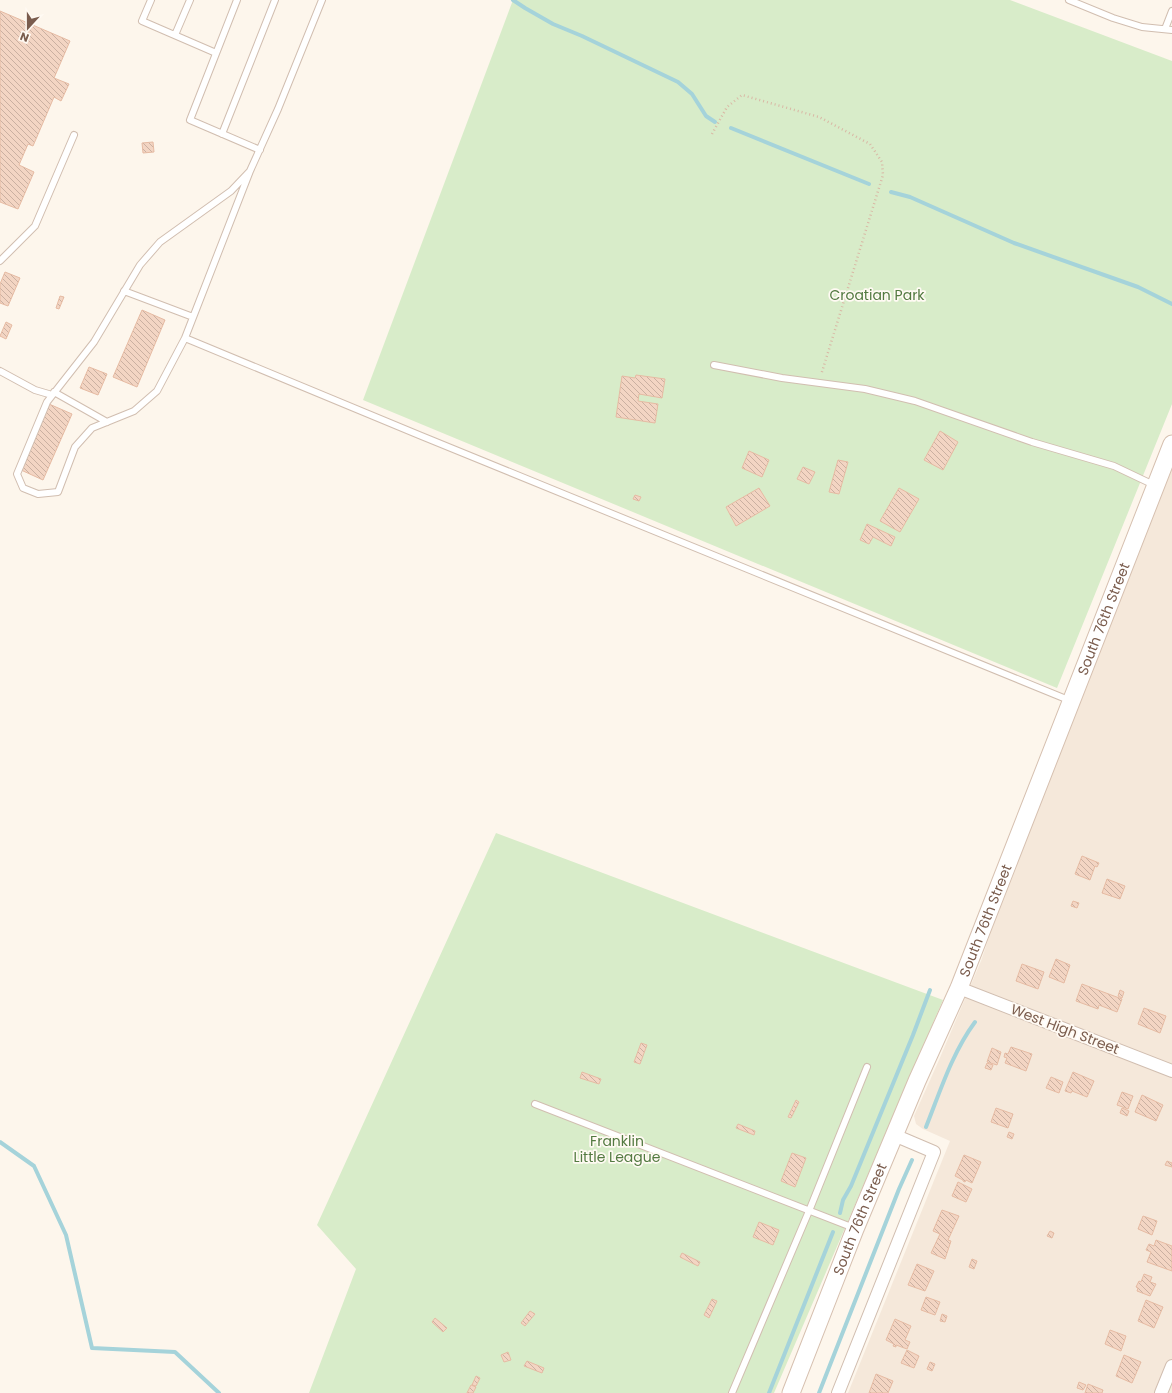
<svg xmlns="http://www.w3.org/2000/svg" width="1172" height="1393" font-family="Poppins,sans-serif">
<defs>
<pattern id="building-back-hatch" width="6" height="6" patternUnits="userSpaceOnUse"><rect width="6" height="6" fill="#f3d5c3"/><path d="M-1 5l2 2M0 0l6 6M5-1l2 2" fill="none" stroke="#cab0a1"/></pattern>
</defs>
<rect width="100%" height="100%" fill="#fdf6ec"/>
<path fill="#f5e8da" d="M1172,469v924h-324l102,-252 -27,-12 -7,-5 -2,-8 25,-56 42,-99 35,-104z"/>
<path fill="#d8ecc9" d="M513,0h497l162,61v343l-115,284 -694,-288z
M496,833l447,167 -169,393h-465l47,-124 -39,-44z"/>
<g fill="none" stroke-linecap="round" stroke-linejoin="round">
<path stroke="#a5d3da" stroke-width="4" d="M513,0l12,8 28,16 29,12 96,46 14,12 14,22 9,6
M731,128l138,56
M891,192l19,5 104,46 124,44 34,17
M926,1127c14,-35 26,-74 49,-105
M0,1142l34,24 32,69 26,113 83,4 44,41
M840,1213l3,-13 8,-14 62,-151 17,-45
M769,1393l64,-161
M819,1393l80,-204 13,-29"/>
</g>
<path fill="url(#building-back-hatch)" stroke="#e6bba3" d="M0,11l70,30 -16,37 15,6 -8,17 -7,-4 -21,49 -5,-2 -9,21 15,7 -16,37 -18,-7z
M153,142l1,10 -11,1 -1,-10z
M5,272l15,6 -12,28 -8,-3v-19z
M60,296l4,1 -5,12 -3,-1z
M142,310l23,10 -28,67 -24,-10z
M6,322l6,3 -6,14 -6,-3z
M89,367l18,7 -9,21 -18,-7z
M636,375l29,4 -3,19 -23,-4 -1,7 20,3 -3,19 -39,-6 6,-41 13,2z
M49,404l23,10 -29,66 -22,-10z
M940,431l18,11 -15,28 -19,-10z
M749,451l20,9 -7,17 -20,-9z
M838,460l10,2 -9,32 -10,-2z
M803,467l12,5 -6,12 -12,-5z
M759,488l11,18 -34,20 -10,-19z
M899,488l20,11 -19,33 -20,-11z
M635,495l6,2 -2,4 -6,-2z
M867,524l28,13 -4,9 -18,-9 -4,7 -9,-4z
M1082,856l17,7 -2,4 -2,-1 -5,14 -15,-6z
M1107,879l18,7 -5,13 -18,-6z
M1073,901l6,2 -2,5 -6,-2z
M1056,959l14,6 -6,18 -15,-6z
M1022,964l22,8 -6,17 -22,-8z
M1082,984l40,15 -5,13 -18,-7 -1,4 -22,-8z
M1120,990l4,2 -2,6 -4,-2z
M1144,1008l22,8 -6,17 -22,-9z
M641,1043l6,2 -7,19 -6,-2z
M1011,1047l21,7 -6,17 -21,-8 2,-5 -3,-1 1,-4 3,1z
M992,1048l9,4 -4,13 -10,-3z
M987,1063l6,2 -2,5 -6,-2z
M582,1072l19,7 -2,5 -19,-6z
M1073,1072l21,9 -7,16 -15,-6 -1,2 -6,-2z
M1051,1077l12,5 -4,11 -13,-5z
M1122,1092l11,4 -5,13 -11,-4z
M1142,1095l21,10 -7,16 -21,-9z
M796,1100l3,2 -8,16 -3,-1z
M996,1108l17,6 -5,14 -17,-6z
M1122,1108l7,3 -2,5 -7,-3z
M738,1124l17,7 -1,4 -18,-7z
M1009,1132l5,2 -2,5 -5,-2z
M792,1153l14,5 -11,29 -14,-6z
M964,1155l17,7 -9,21 -6,-3 -1,2 -2,-1v-1l-8,-4z
M1167,1161l5,2v4l-7,-2z
M958,1182l14,7 -6,13 -14,-6z
M942,1210l17,6 -11,24 3,1 -6,18 -14,-6 9,-19 -7,-3z
M1143,1216l14,5 -5,14 -14,-6z
M759,1222l20,8 -6,15 -20,-8z
M1050,1231l4,2 -2,5 -5,-2z
M1156,1240l16,6v25l-25,-9 4,-10 -5,-2 3,-6 5,2z
M682,1253l18,9 -2,4 -18,-9z
M972,1259l5,2 -3,8 -5,-2z
M917,1264l17,7 -9,20 -17,-6z
M1144,1274l8,3 -2,5 6,2 -6,12 -13,-5 1,-3 -2,-1 3,-6 2,1z
M926,1297l14,5 -5,13 -14,-5z
M712,1299l5,2 -8,17 -5,-3z
M1146,1300l17,7 -9,21 -16,-7z
M530,1311l5,3 -10,12 -4,-3z
M942,1314l5,2 -2,6 -5,-1z
M435,1318l12,10 -4,4 -11,-10z
M895,1319l16,7 -6,14 5,2 -3,7 -11,-4v2l-3,-1 1,-2 -8,-4z
M1110,1330l16,6 -5,15 -16,-7z
M907,1350l12,6 -5,12 -13,-5z
M508,1352l3,8 -7,2 -3,-7z
M1124,1355l17,7 -9,21 -16,-7z
M527,1361l17,7 -2,5 -18,-7z
M930,1362l5,2 -3,7 -5,-2z
M876,1374l17,7 -5,12h-19z
M476,1376l4,2 -4,8 -4,-1z
M1079,1382l7,3 -3,5 -6,-2z
M1088,1384l15,6 -1,3h-17z
M471,1385l5,2 -3,6h-6z"/>
<g fill="none" stroke-linecap="round" stroke-linejoin="round">
<defs>
<path id="service" d="M151,0l-9,21 74,32
M237,0l-47,120 70,30
M1069,0l44,18 29,9 30,3
M1165,29l7,-18
M175,35l15,-35
M222,134l53,-134
M250,171l-65,167 234,97 652,266
M0,261l35,-35 39,-91
M124,291l69,26
M185,338l-28,53 -23,20 -42,17 -17,19 -17,45 -20,2 -15,-6 -6,-14 30,-72 47,-60 46,-77 20,-23 71,-51 19,-20 28,-62 44,-109
M714,365l68,13 83,11 50,12 117,41 82,24 40,19
M0,371l35,19 17,5
M54,392l53,30
M535,1104l319,124
M732,1393l77,-182 58,-144"/>
<path id="minor" d="M959,988l213,83
M838,1393l96,-241 -40,-17
M1161,1393l11,-27"/>
<g id="secondary">
<path id="s1" d="M791,1393l64,-164 62,-148 42,-93 213,-544"/>
</g>
</defs>
<use href="#service" stroke="#d1beb0" stroke-width="8"/>
<use href="#minor" stroke="#d1beb0" stroke-width="14"/>
<use href="#secondary" stroke="#d6c0b0" stroke-width="19"/>
<path stroke="#d9b8a5" stroke-width="2.5" stroke-dasharray="1 3" stroke-linecap="butt" d="M712,134l15,-27 15,-12 77,22 51,27 12,18 1,13 -62,200"/>
<use href="#service" stroke="#fff" stroke-width="6"/>
<use href="#minor" stroke="#fff" stroke-width="12"/>
<use href="#secondary" stroke="#fff" stroke-width="17"/>
</g>
<g text-anchor="middle" stroke-width="3.5" stroke-linejoin="round" paint-order="stroke">
<g font-size="14" fill="#537a41" stroke="#fffaf3">
<text x="877" y="300">Croatian Park</text>
<text x="617" y="1146">Franklin<tspan x="617" dy="16">Little League</tspan></text>
</g>
<g font-size="14" fill="#7a5c4d" stroke="#fffaf3">
<text dy="5" stroke="none"><textPath href="#s1" startOffset="835">South 76th Street</textPath></text>
<text dy="5" stroke="none"><textPath href="#s1" startOffset="511">South 76th Street</textPath></text>
<text transform="translate(1065 1029) rotate(21)" y="5">West High Street</text>
<text dy="5" stroke="none"><textPath href="#s1" startOffset="187">South 76th Street</textPath></text>
</g>
</g>
<g transform="translate(28 28) rotate(201)" stroke="#fffaf3" stroke-width="3" paint-order="stroke">
<path d="M0-3L7 15L0 10L-7 15Z" fill="#7a5c4d"/>
<text y="-6" font-size="11" font-weight="bold" text-anchor="middle" fill="#7a5c4d">N</text>
</g>
</svg>
